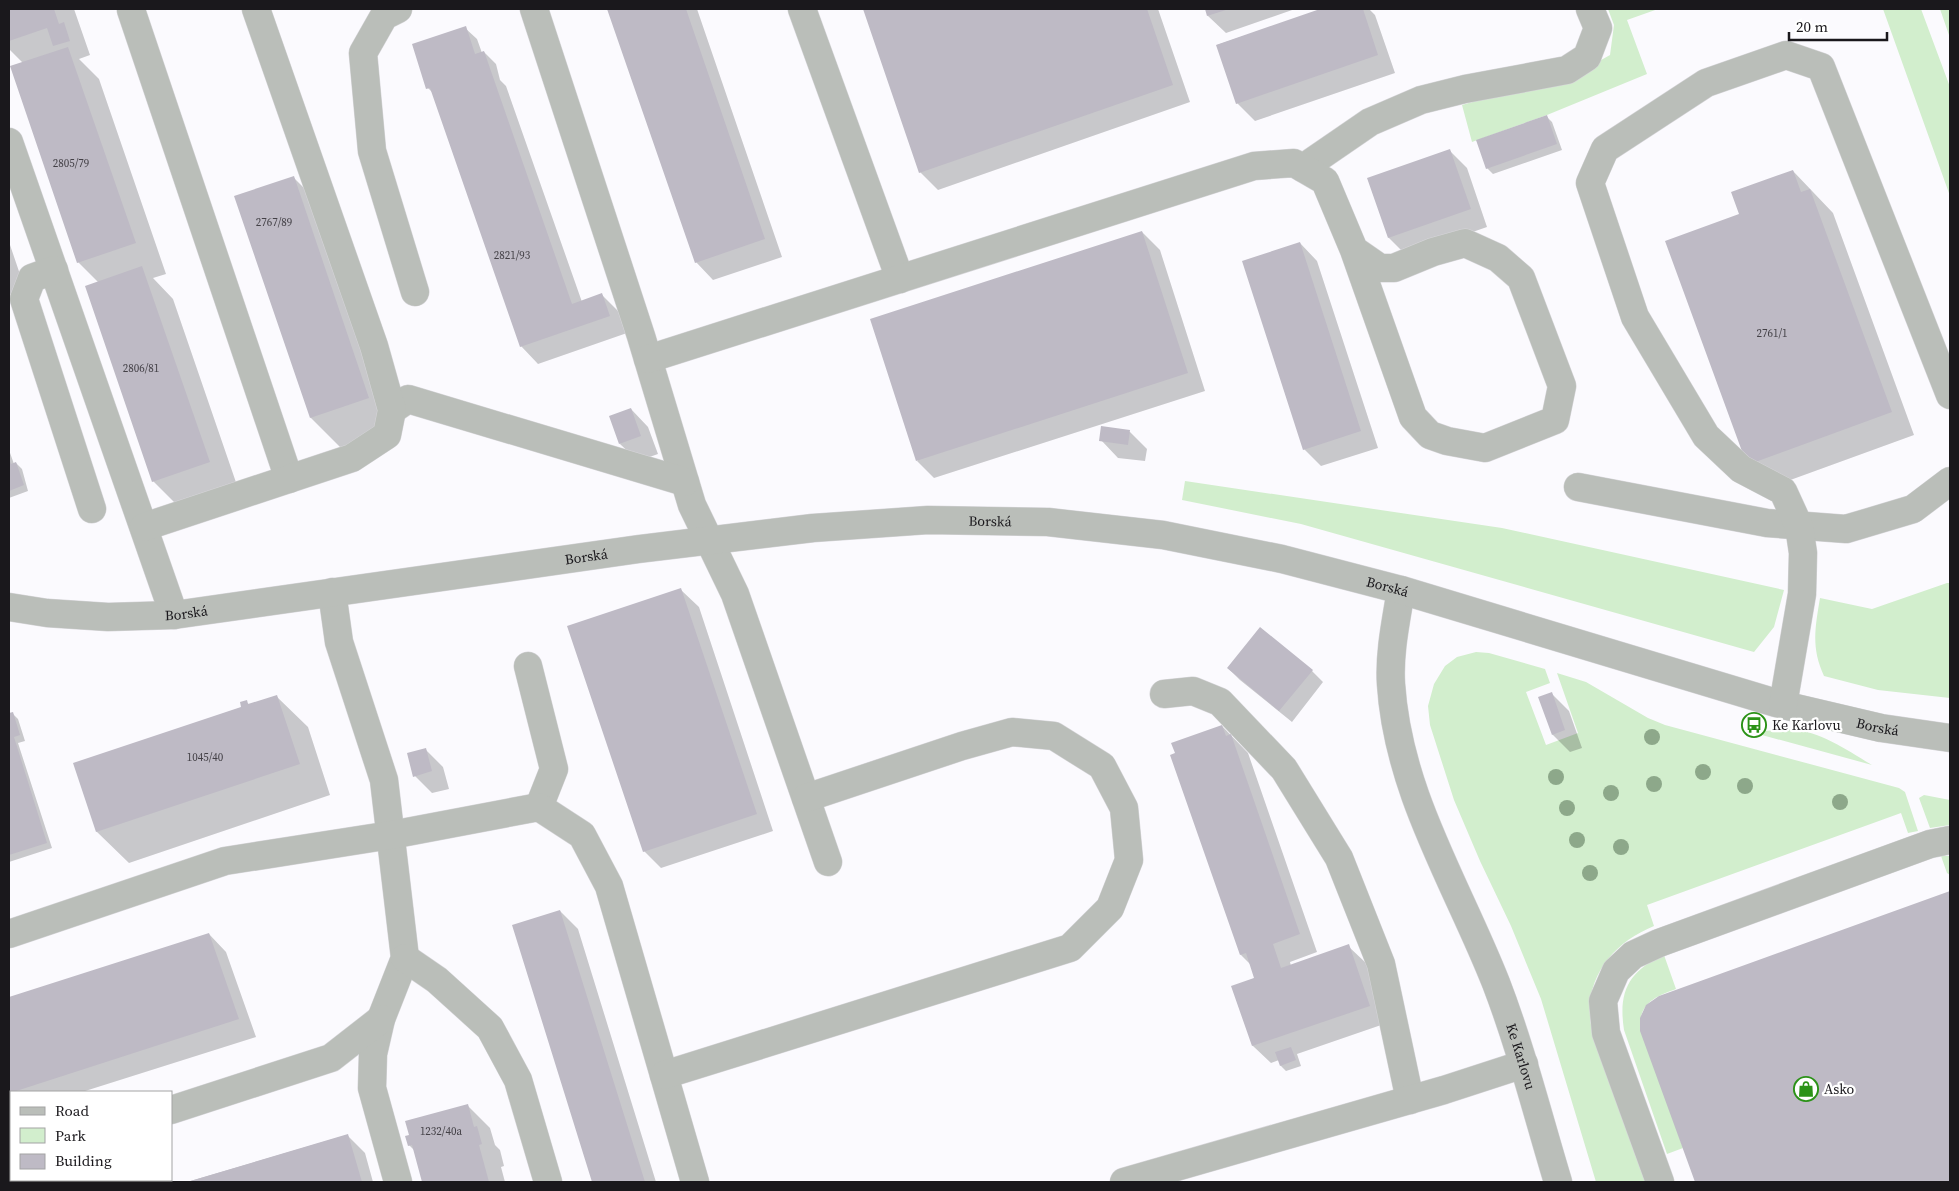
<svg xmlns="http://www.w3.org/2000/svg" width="1959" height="1191" font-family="'Source Serif 4',serif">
<rect width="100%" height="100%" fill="#fbfafe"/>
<path fill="#d2eecd" d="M1608,9h50l-31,11 20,54 -100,41 -75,27 -10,-37 125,-37 23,-13 4,-30z
M1883,9h38l29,78v109z
M1940,9h10v29z
M1185,481l317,47 282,62 -10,37 -20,25 -453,-128 -119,-24z
M1947,583h3v115l-72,-8 -54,-14c-13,-28 -9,-48 -4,-78l52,11z
M1476,652l13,1 56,16 5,14 -24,9 20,53 32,-12 -21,-60 29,9 62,36 17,7 234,63 6,4 13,39 -10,2 -7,-20 -254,92 7,21c-37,15 -66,46 -64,88 0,8 2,16 3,23l52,145h-49l-55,-183 -30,-73 -31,-65 -26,-61 -24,-75 -2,-19 6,-22 11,-18 12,-9z
M1790,729c30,2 57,21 82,36l-121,-33z
M1924,795l26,5v25l-20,3 -11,-30z
M1941,856h9v19l-3,-2z
M1664,955l12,34c-19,7 -35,13 -36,35l43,124 -16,6 -43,-124c-6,-39 5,-59 40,-75z"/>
<path fill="#0003" d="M9,9h65l16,46 -11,4 20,20 67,195 -13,4 20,21 67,195 -56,18 -31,-31 -55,-199 -20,-20 -55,-199 -14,-14z
M609,9h88l85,248 -69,23 -17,-18z
M864,9h294l32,93 -252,88 -18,-18z
M1206,9h89l-69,24 -18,-17z
M1324,9h45l6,6 20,58 -140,48 -18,-18 -20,-58z
M465,28l12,11 5,14 2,-1 12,12 4,16 6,6 76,216 20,-7 17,17 8,21 -89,31 -17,-18 -88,-253 -5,-5z
M1547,117l5,5 10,28 -69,24 -6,-6z
M1450,151l17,17 20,59 -81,28 -17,-17 -21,-59z
M1793,171l40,42 81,222 -143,52 -23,-22 -7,-250z
M293,177l32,32 75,220 -58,20 -31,-31z
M1142,232l18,18 45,141 -271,87 -17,-17z
M9,242l16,47 -16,6z
M1300,243l17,18 61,187 -57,18 -17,-17z
M631,409l17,18 10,27 -20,7 -18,-17z
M1102,428l28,4 17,17 -2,12 -27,-3 -17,-18z
M9,450l5,14 2,-1 6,6 6,22 -19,7z
M681,590l18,17 74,224 -112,37 -17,-17z
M1228,668l84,3 11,11 -31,40 -52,-42z
M1551,693l18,18 13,37 -12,4 -17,-17z
M276,696l32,31 22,68 -201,68 -32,-31 -22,-68 168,-57 3,-5 4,3z
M9,712l1,2 2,-1 6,6 7,22 -7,2 34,105 -43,14z
M1222,726l26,27 69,199 -27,10 1,4 57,-20 18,17 21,60 -90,31 4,12 -15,5 -5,-5 -2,-6 -8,3 -18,-17 -21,-59 23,-9 -4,-13 -10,-10z
M425,749l18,18 6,22 -17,4 -17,-17z
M1950,892v290h-254l-54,-152 17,-33z
M560,911l18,18 78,253h-63l-79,-256z
M209,934l17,18 30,85 -174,55h-71l-2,-6v-88z
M467,1105l23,23 5,17 5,5 4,16 -3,1 4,15h-82l-8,-31 -6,-6z
M347,1135l18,18 8,29h-186z"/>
<path fill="#bebac5" d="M9,9h45l5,15 5,-2 6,19 -17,5 -6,-18 -38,13z
M607,9h79l79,230 -70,24z
M863,9h284l26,76 -254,88z
M1205,9h24l-22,7z
M1320,9h43l15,46 -142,49 -20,-59z
M466,26l9,28 9,-3 88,253 30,-11 8,23 -90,31 -90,-259 -4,1 -14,-45z
M68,47l68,196 -59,20 -67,-197z
M1547,115l10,29 -71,25 -10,-29z
M1450,149l21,60 -83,29 -21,-60z
M1793,170l8,22 9,-3 82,223 -145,53 -82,-224 74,-27 -8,-22z
M294,176l75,222 -59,20 -76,-222z
M1142,231l46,142 -272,88 -46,-142z
M1300,242l61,189 -58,19 -61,-189z
M142,266l68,196 -58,20 -67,-196z
M631,408l10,28 -22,8 -10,-28z
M1101,426l29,4 -2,15 -29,-4z
M9,459l2,5 5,-2 8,23 -15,6z
M681,588l76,226 -114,38 -76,-226z
M1260,627l53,43 -34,41 -52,-43z
M1552,692l13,38 -13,5 -14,-38z
M277,695l23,69 -204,68 -23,-69 168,-56 -1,-5 7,-2 1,4z
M13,712l7,23 -6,2 33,106 -38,12v-142z
M1222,725l4,11 5,-2 69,200 -27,10 8,24 68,-24 21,62 -118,40 -21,-60 23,-8 -8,-25 -6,2 -70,-200 5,-2 -4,-10z
M426,748l6,23 -19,6 -6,-24z
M1950,891v291h-255l-55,-151v-13l6,-13 13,-9z
M560,910l85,272h-53l-80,-257z
M209,933l30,86 -229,74 -1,-96z
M1291,1047l5,13 -16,6 -5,-14z
M468,1104l6,23 3,-1 5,18 -3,1 10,37h-67l-10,-37 -4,1 -3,-10 4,-1 -4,-14z
M348,1134l14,48h-175z"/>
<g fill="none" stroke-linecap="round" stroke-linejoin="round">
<defs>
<g id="minor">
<path d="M398,9l-14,7 -21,37 9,98 43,141"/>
<path d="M534,9l107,327 51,169 43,89 93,268"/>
<path d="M802,9l98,270"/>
<path d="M131,10l158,469"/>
<path d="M9,142l165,473"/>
<path d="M1303,168l67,-46 51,-22 44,-11 102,-19 20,-13 11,-29 -8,-19"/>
<path d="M54,270l-22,8 -8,21 68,210"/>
<path d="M648,359l606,-193 40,-3 31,18 29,69 59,167 17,18 17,6 38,7 70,-28 7,-34 -41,-108 -23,-20 -33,-15 -32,9 -39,16h-14l-26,-18"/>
<path d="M392,410l16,-11 277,83"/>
<path d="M1578,487l189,36 79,6 67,-20 37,-28"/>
<path d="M144,527l208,-69 35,-23 5,-25 -18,-64 -118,-337"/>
<path id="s1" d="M1401,590c-5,31 -12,63 -10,94 7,109 66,200 105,299 25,65 42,133 62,199"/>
<path d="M332,592l7,50 45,138 21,178 -24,61 -8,35 -1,34 26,94"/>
<path id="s2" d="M9,607l38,6 61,4 66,-2 465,-66 174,-21 115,-8 120,2 115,13 119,24 119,31 382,115 98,23 69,10"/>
<path d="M528,666l26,103 -15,38"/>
<path d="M1164,694l29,-3 27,11 64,67 55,89 42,106 29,136"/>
<path d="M1783,705l19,-111 1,-41 -4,-27 -16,-35 -42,-22 -35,-33 -71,-119 -45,-134 15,-34 101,-66 80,-28 35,12 129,328"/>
<path d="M9,934l216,-73 166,-26 148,-28 43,28 27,51 86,296"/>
<path d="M405,958l32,22 53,48 28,52 30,102"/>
<path d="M664,1075l406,-127 40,-40 19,-48 -5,-52 -22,-42 -48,-30 -42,-4 -50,14 -156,52"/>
<path d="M171,1110l160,-52 50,-39"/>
<path d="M30,1180v2"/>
<path d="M1124,1182l320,-92 80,-26"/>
<path d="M1660,1182l-54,-149 -3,-32 13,-30 17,-16 26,-12 271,-99 20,-4"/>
</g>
</defs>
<use href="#minor" stroke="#d7d6da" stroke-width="29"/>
<use href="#minor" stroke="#babeb9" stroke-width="28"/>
</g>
<g fill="#8da88a">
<circle cx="1652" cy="737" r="8"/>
<circle cx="1703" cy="772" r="8"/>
<circle cx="1556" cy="777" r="8"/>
<circle cx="1654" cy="784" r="8"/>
<circle cx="1745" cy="786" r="8"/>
<circle cx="1611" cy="793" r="8"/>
<circle cx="1840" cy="802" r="8"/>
<circle cx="1567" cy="808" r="8"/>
<circle cx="1577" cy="840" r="8"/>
<circle cx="1621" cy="847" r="8"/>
<circle cx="1590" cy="873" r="8"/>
</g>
<defs>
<symbol id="bus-ring" viewBox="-11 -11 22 22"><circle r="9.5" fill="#fff" stroke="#2b9217" stroke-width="1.5"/><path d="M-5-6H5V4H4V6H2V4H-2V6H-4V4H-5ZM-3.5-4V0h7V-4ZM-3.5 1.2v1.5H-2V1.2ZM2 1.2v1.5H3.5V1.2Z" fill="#2b9217"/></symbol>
<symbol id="shop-ring" viewBox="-11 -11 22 22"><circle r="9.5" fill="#fff" stroke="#2b9217" stroke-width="1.5"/><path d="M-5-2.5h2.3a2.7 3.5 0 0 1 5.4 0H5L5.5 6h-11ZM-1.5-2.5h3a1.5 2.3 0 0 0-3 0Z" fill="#2b9217"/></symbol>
</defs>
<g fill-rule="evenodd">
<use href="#bus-ring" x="1740" y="711" width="28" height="28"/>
<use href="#shop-ring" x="1792" y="1075" width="28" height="28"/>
</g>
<g text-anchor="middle" stroke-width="4.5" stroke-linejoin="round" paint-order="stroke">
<g font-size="11" fill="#434046">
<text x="71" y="167">2805/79</text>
<text x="274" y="226">2767/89</text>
<text x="512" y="259">2821/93</text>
<text x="1772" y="337">2761/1</text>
<text x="141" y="372">2806/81</text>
<text x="205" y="761">1045/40</text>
<text x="441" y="1135">1232/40a</text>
</g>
<g font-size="14" fill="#1a181c" stroke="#fff">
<text dy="5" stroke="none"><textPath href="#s2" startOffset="988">Borská</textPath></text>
<text dy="5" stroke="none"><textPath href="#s2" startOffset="582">Borská</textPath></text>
<text dy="5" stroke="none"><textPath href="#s2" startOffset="1392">Borská</textPath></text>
<text dy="5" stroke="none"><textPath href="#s2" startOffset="178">Borská</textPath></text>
<text dy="5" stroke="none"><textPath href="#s2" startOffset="1902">Borská</textPath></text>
<text dy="5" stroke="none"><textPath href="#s1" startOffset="491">Ke Karlovu</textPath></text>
</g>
<g font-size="14" fill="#1a181c" stroke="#fff" text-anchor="start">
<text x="1772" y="730">Ke Karlovu</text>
<text x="1824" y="1094">Asko</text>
</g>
</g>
<rect width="1959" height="1191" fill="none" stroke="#1a181c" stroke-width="20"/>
<rect x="10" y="1091" width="162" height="90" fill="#ffffff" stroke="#a3a3a4"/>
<rect x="20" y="1107" width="25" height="8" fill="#babeb9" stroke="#a3a3a4"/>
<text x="55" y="1116" font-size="15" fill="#1a181c">Road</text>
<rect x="20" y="1128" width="25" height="15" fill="#d2eecd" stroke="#a3a3a4"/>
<text x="55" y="1141" font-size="15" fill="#1a181c">Park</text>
<rect x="20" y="1154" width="25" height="15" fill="#bebac5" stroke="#a3a3a4"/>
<text x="55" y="1166" font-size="15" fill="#1a181c">Building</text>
<path d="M1789 32v8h98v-8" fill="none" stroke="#1a181c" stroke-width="2.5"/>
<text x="1796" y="32" font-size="15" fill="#1a181c" stroke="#ffffff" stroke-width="4" paint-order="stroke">20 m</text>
</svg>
